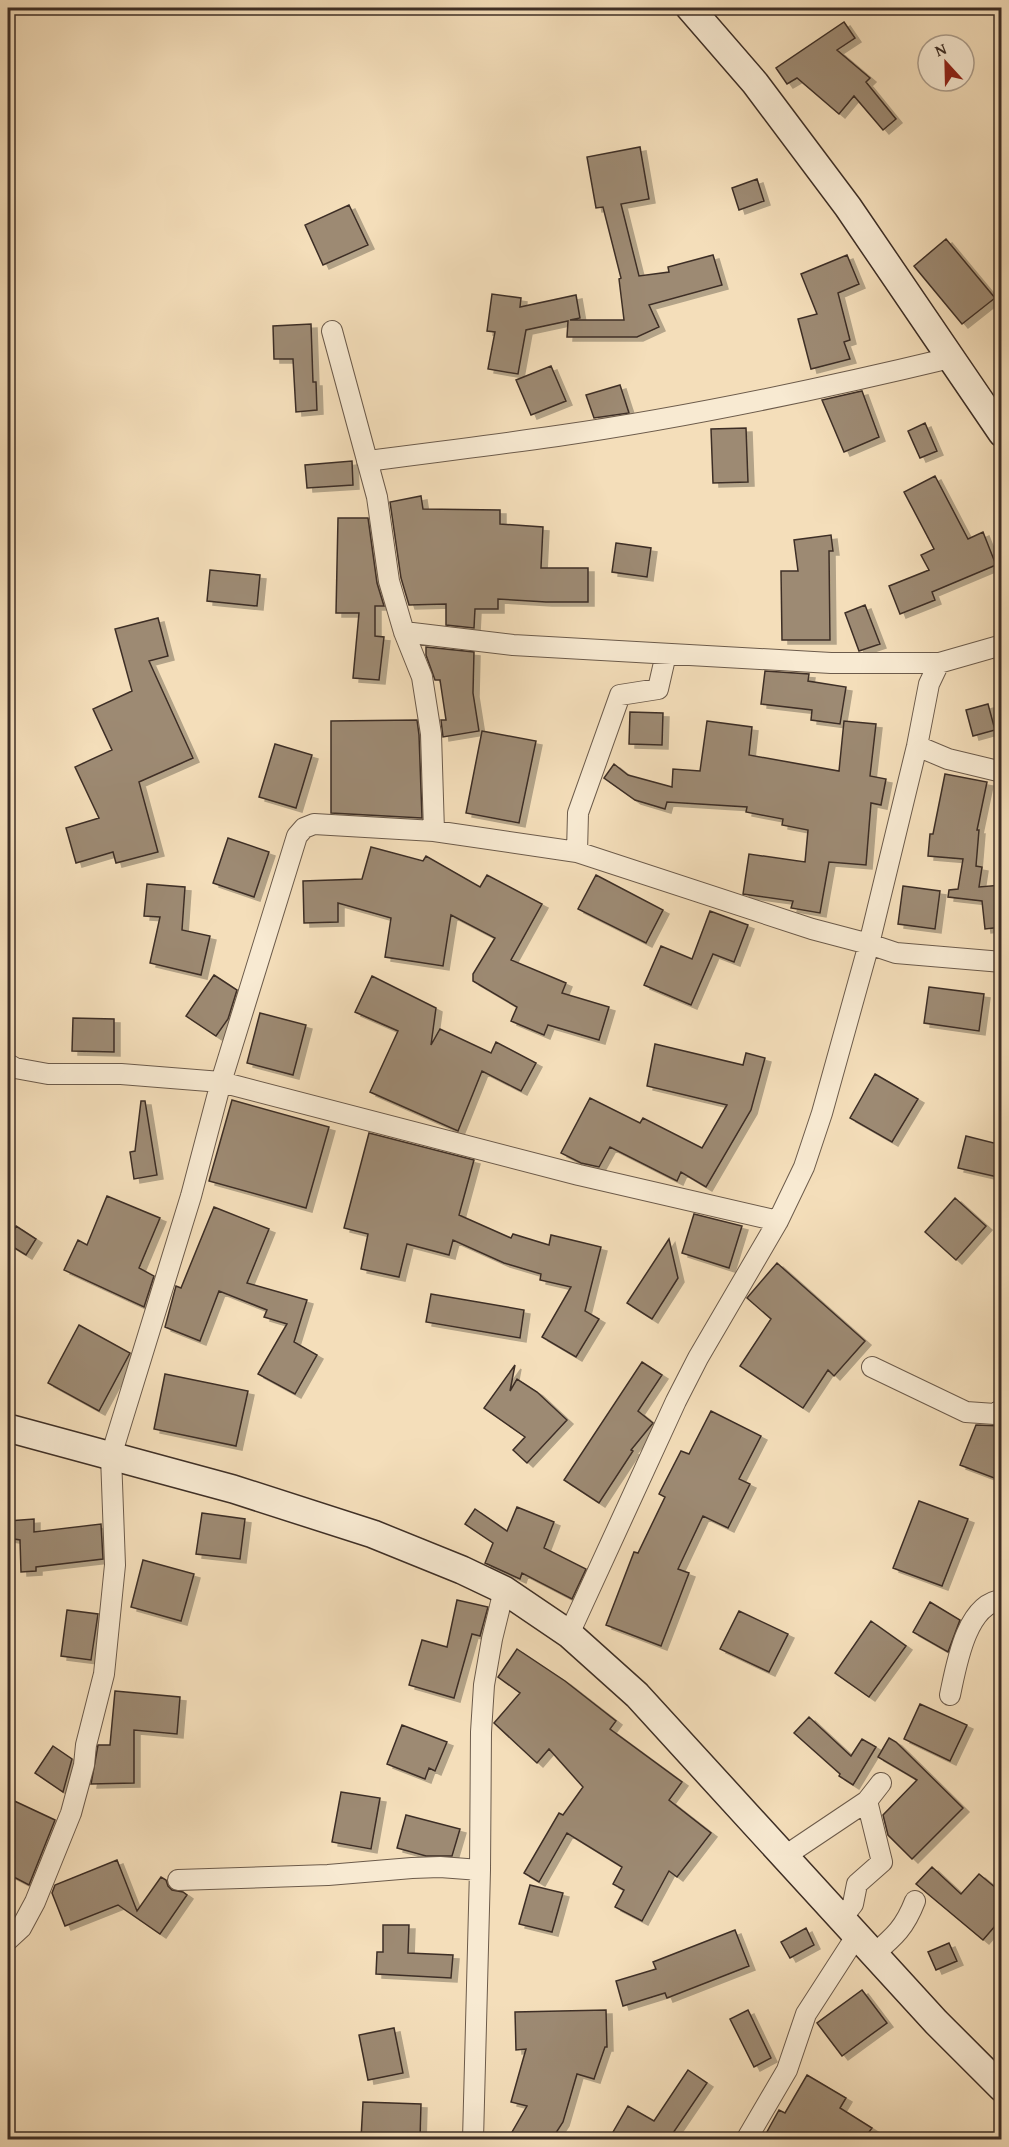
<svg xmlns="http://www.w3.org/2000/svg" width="1009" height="2147" font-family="'Gentium Book Plus',serif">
<defs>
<filter id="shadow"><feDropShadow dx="6" dy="4" stdDeviation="0" flood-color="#0004"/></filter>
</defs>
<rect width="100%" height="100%" fill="#f4deba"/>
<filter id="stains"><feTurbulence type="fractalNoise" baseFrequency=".00333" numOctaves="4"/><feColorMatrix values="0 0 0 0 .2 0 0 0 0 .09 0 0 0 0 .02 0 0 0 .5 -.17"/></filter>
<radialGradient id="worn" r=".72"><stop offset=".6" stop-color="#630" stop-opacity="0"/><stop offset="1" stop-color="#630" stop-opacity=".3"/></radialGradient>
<path fill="#9d8a73" stroke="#3e2f26" stroke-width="1.5" filter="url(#shadow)" d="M844,22l11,16 -18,12 33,28 -4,4 30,37 -13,11 -29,-34 -15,18 -42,-36 -10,6 -11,-16z
M640,147l9,52 -28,5 18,72 30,-4 -1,-5 45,-12 9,30 -73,20 10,22 -22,10h-70l1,-16 -42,9 -8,44 -30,-5 7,-37 -8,-1 5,-37 29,4 -1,9 56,-12 4,23 -10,2h54l-5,-41 2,-1 -18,-71 -7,1 -9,-51z
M757,179l7,22 -25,9 -7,-22z
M349,205l19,40 -45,20 -18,-40z
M946,239l49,59 -33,26 -48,-58z
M847,255l12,29 -21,9 12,47 -6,2 6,17 -39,10 -13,-50 19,-5 -16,-40z
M311,324l2,58h3l1,28 -21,2 -3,-53h-19l-1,-33z
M551,366l15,35 -35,14 -15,-35z
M620,385l9,28 -35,5 -8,-23z
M862,391l17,46 -35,15 -22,-52z
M925,423l12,28 -17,7 -12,-27z
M746,428l2,54 -35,1 -2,-54z
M352,461l1,24 -46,3 -2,-23z
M935,476l33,63 15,-7 13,33 -64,27 3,8 -35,14 -11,-28 40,-16 -8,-15 13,-6 -30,-57z
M421,496l2,13 77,1v14l43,3 -2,41h47v34h-42l-48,-3v10h-23l-1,19 -28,-3v-21l-37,1 -8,-27 -11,-76z
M338,518h30l9,65 7,23h-9v30l9,1 -5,43 -26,-2 6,-65h-23z
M831,535l2,16h-4l1,89h-48l-1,-69h17l-4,-31z
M616,543l35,5 -4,29 -35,-5z
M210,570l50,5 -3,31 -50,-5z
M865,605l15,39 -21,7 -14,-38z
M158,618l10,38 -19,5 44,97 -54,24 19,70 -42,11 -3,-11 -37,11 -10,-35 33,-10 -24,-51 37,-17 -19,-41 39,-18 -17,-62z
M426,647l48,5 -1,41 6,38 -36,6 -2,-17h5l-6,-40h-5l-9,-25z
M765,671l44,3 -1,7 38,6 -6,37 -29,-4 1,-10 -51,-6z
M988,704l7,26 -22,6 -7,-26z
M630,712l33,1 -1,32 -33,-1z
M417,720l2,15 3,83 -91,-5v-92z
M707,721l45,6 -3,28 90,16 5,-50 32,3 -6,52 16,3 -5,26 -10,-2 -5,62 -37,-3 -9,51 -29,-5 2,-7 -50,-7 6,-40 56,8 3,-32 -26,-5 1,-6 -37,-7 1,-5 -80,-5 -2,7 -30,-9 -31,-22 10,-14 14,11 44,12 1,-18 27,2z
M482,731l54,10 -17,82 -53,-10z
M275,744l37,11 -16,53 -37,-11z
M945,774l42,8 -10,48h2l-3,36 6,1 -3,20 23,-2v42l-17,2 -3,-28 -34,-4 1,-7 9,-1 5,-30 -35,-3 2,-22h3z
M228,838l41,14 -15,45 -41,-14z
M371,847l52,14 3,-5 54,31 7,-12 55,29 -31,56 55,23 -4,10 47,14 -10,33 -51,-15 -4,10 -33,-14 6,-14 -44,-26v-7l22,-36 -44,-23 -8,51 -58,-9 6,-39 -53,-15v19l-34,1 -1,-42 59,-2z
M596,875l67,35 -17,33 -68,-34z
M147,884l38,3 -3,43 28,6 -9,39 -51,-12 10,-46 -16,-1z
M903,886l37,5 -5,38 -37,-5z
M710,911l38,14 -14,37 -21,-8 -22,51 -47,-20 17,-39 31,13z
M214,975l23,15 -9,29 -12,17 -30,-20z
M372,976l64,32 -5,37 9,-16 51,24 5,-11 40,21 -15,28 -39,-20 -24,60 -88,-39 28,-61 -43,-19z
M929,987l55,7 -5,37 -55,-8z
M260,1013l46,12 -13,50 -46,-12z
M73,1018l41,1v33l-42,-1z
M655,1044l88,21 3,-12 19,5 -14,52 -45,77 -25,-15 -4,9 -67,-34 -11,20 -18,-4 -20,-10 29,-55 50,25 3,-5 59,30 25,-43 -80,-19z
M875,1074l43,25 -26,43 -42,-24z
M232,1100l97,27 -23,81 -97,-27z
M141,1101h4l12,74 -23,4 -4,-27 5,-1z
M369,1133l105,27 -15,55 52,23 2,-4 36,11 2,-10 50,12 -16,64 14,8 -23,38 -34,-20 29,-50 -31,-7 1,-6 -37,-11 -51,-23 -4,15 -42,-11 -8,33 -38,-8 7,-35 -24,-6z
M966,1136l36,9v33l-44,-10z
M107,1196l53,22 -21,50 15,8 -10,31 -80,-37 14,-30 9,5z
M955,1198l31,28 -30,34 -31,-28z
M214,1207l55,22 -22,54 60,17 -13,42 23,13 -22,39 -37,-20 29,-50 -23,-7 3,-7 -48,-19 -19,50 -35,-14 11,-41 5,2z
M694,1214l48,12 -13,42 -47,-15z
M16,1226l20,13 -10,16 -18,-11z
M669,1239l9,39 -26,41 -25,-16z
M777,1263l88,78 -31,35 -6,-6 -25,38 -63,-42 31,-47 -24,-21z
M431,1294l93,16 -4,28 -94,-16z
M79,1325l51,28 -31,58 -51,-28z
M642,1362l20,13 -24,36 15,12 -22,27 2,1 -34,52 -35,-23z
M515,1365l-5,26 7,-12 20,13 30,28 -40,43 -14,-13 12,-13 -41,-29z
M165,1374l83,17 -12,55 -82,-17z
M711,1411l50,25 -22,43 11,5 -22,44 -25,-12 -25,53 11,4 -28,73 -55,-21 28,-73 4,1 27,-56 -6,-3 22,-43 8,3z
M976,1425l26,1v55l-42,-16z
M919,1501l49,18 -26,67 -49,-18z
M517,1507l37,15 -10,26 42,21 -14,30 -50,-26 -2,6 -35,-16 8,-20 -28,-19 10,-15 32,22z
M202,1513l43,6 -5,40 -44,-5z
M34,1519v13l67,-8 2,35 -67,8v4l-15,1 -1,-32 -12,-2v-17z
M143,1560l51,14 -13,47 -50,-14z
M457,1600l31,7 -8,29 -8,-2 -18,64 -45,-13 13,-45 25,7z
M930,1602l30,18 -12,32 -35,-20z
M67,1610l31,4 -7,46 -30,-4z
M739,1611l49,23 -19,38 -49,-23z
M871,1621l35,25 -37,51 -34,-24z
M517,1649l48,32 51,40 -6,8 72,53 -13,18 42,33 -34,44 -8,-6 -27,50 -27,-14 9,-17 -11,-6 9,-17 -55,-34 -28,49 -15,-9 35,-60 4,2 20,-28 -34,-38 -12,14 -43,-40 26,-30 -22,-16z
M115,1691l65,6 -3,37 -43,-4v53l-43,1 7,-39h12z
M920,1704l47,21 -17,36 -46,-22z
M809,1717l42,39 11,-17 14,8 -23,38 -14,-9 1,-2 -46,-41z
M402,1725l45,17 -12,29 -6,-3 -4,11 -38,-15z
M889,1738l7,4 67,66 -51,51 -24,-24 -5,-20 34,-35 -39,-23z
M53,1746l19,13 -9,33 -28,-19z
M341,1792l39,6 -9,51 -39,-7z
M8,1798l47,22 -26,65 -21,-11z
M406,1815l54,14 -8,27h-26l-29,-8z
M117,1860l20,51 24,-34 5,3 2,6 4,4 11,2 4,3 -27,39 -42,-29 -53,21 -13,-33 3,-8z
M932,1867l29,27 18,-20 23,19v25l-19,22 -67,-56z
M530,1885l33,8 -11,39 -33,-8z
M383,1925h26l-1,28 45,2 -2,23 -75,-4 1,-22h6z
M806,1928l8,17 -24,13 -9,-16z
M735,1930l14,36 -82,32 -2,-5 -42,13 -7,-25 40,-12 -3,-7z
M949,1943l8,18 -21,9 -8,-18z
M862,1990l25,33 -45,33 -25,-33z
M606,2010l1,37h-2l-11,32 -17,-5 -14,48 -11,17h-44l19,-33 -16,-4 15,-53 -10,1 -1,-38z
M748,2010l23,48 -17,9 -24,-48z
M394,2028l9,45 -35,7 -9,-45z
M688,2070l19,13 -38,56h-60l19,-33 26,15z
M807,2075l39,23 -6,10 32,20 -8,11h-101l16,-29 6,3z
M363,2102l58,2 -1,35h-59z"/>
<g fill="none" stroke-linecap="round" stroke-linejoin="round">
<defs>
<path id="street" d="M332,331l45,166 12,84 15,51 18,45 9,57 3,97
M367,461c63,-8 127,-16 190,-25 132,-19 264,-47 393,-78
M404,632l109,13 318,18h108l63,-18
M917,746l31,13 54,13
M577,852l1,-39 42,-118 38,-6 8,-35
M8,1064l7,4 33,6h73l100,8 358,93 199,46
M872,1367l94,45 29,2 7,-5
M569,1634l107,-233 22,-43 80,-137 26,-54 18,-54 47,-169 48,-198 12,-62 10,-21
M950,1695c6,-28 16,-92 52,-95
M785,1856l82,-55 14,-18
M178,1880l150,-5 84,-7 28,-1 40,3
M842,1918l11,-14 4,-20 25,-22 -15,-61
M8,1940l13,-12 14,-26 36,-89 13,-48 2,-20 18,-71 11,-109 -4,-109 80,-260 30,-114 76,-246 7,-8 10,-4 120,7 143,21 235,77 57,15 27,9 106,9
M874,1954c21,-18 31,-27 41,-53
M473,2140l7,-270 1,-138 3,-47 8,-46 12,-49
M746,2140l41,-70 19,-56 51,-79"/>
<path id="secondary" d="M690,8l65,75 93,124 154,226
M8,1428l225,61 140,45 89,36 42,20 65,44 68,61 299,327 66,66"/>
</defs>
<use href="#street" stroke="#6c5b4b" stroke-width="22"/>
<use href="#secondary" stroke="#3e2f26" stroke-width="30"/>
<use href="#street" stroke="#f8ead2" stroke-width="20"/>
<use href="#secondary" stroke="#f8ead2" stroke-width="27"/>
</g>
<rect width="1009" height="2147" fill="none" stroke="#f4deba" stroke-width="30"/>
<rect x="9" y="9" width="991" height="2129" fill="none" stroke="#3e2f26" stroke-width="3"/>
<rect x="15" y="15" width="979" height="2117" fill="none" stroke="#3e2f26" stroke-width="1.5"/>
<g transform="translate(946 63) rotate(338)"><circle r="28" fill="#f8ead2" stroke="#ae9f8d" stroke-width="1.5"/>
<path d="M0-4.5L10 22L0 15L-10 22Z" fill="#8f2418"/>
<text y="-9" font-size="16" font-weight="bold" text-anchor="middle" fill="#3e2f26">N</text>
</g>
<rect width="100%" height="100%" filter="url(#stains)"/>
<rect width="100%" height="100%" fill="url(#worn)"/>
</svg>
